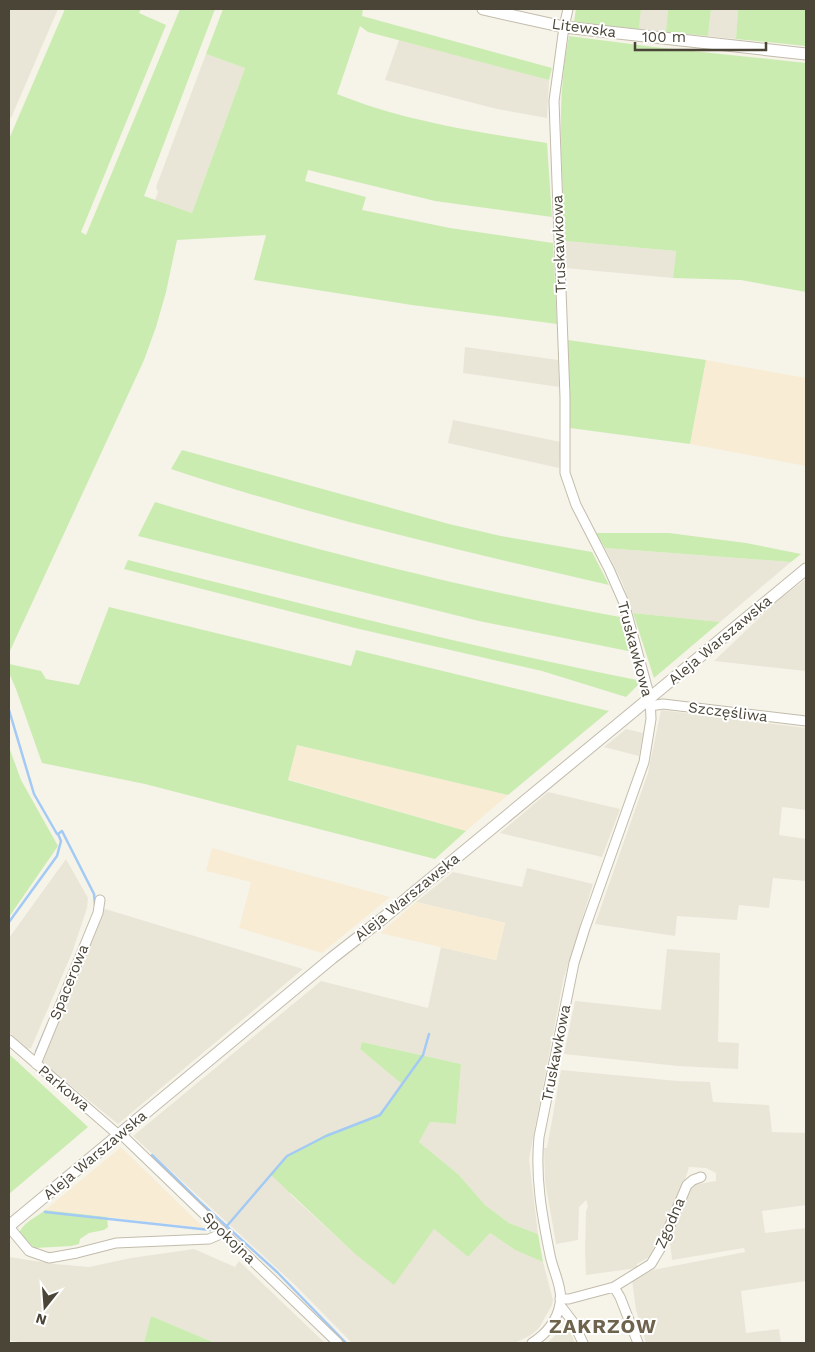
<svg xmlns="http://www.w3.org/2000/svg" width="815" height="1352" font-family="'Work Sans',sans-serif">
<rect width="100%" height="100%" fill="#f6f3e9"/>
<path fill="#eae6d7" d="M9,9h49l-47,109 -2,-1z
M641,9h27l-2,23 -27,-3z
M711,9h27l-2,30 -28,-3z
M399,40l150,40 -2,38 -50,-9 -112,-29z
M206,54l39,14 -53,145 -37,-13 3,-8 -2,-5z
M565,241l111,10 -3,27 -108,-10z
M465,347l93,13 1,27 -96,-14z
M453,420l108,22 -2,26 -111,-25z
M605,548l186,14 -71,60 -87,-9 -11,-31z
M806,579v92l-92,-10 64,-61z
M661,710l145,18v82l-24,-3 -3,28 27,4v42l-33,-3 -4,30 -30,-3 -2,15 -60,-4 -2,20 -80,-12 53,-151z
M626,729l17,4 -4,23 -35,-9z
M548,792l72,17 -18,48 -102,-24z
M66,859l22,39 -1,10 -15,45 -41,95 -4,1 -18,-17v-94z
M527,868l66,16 -29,93 -35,182 9,75 -29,-11 -24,-18 -26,-30 -40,-33 11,-20 26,2 5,-60 -99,-22 -2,7 43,35 -13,18 -17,17 -47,15 -42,24 7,37 63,58 80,-24 34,28 22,-24 25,17 28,12 10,38 -1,5 -13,23 -8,7 -16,8h-163l-57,-58 -162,-149 188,-155 107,27 13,-61 55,13 9,-37 -89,-21 37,-30 69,15z
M102,908l201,61 -185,155 -75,-61v-4l42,-98z
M667,949l53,4 -2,89 21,1 -1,26 -60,-3 -114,-12 11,-53 86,9z
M561,1070l117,11 32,1 3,20 56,3 3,27 34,1v72l-44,6 3,22 41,-5v53l-65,10 5,42 33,-4 2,14h-135l-10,-33 -4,-30 21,-10 92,-18 -1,-4 -72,12 -2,-17 7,-27 6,-14 10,-17 23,-4v-8l-10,-5 -17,-1 -5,16 -33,73 -14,8v4l-51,7 -1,-25 1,-39 2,-5 -2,-6 -7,7 -1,33 -22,4 -11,-63 -1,-33h3z
M194,1249l41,18 4,-6 86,82h-110l-64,-27 -7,27h-42l-6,-1 -1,1h-72l-14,-3v-83l46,7 34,3 42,-9z
M567,1324l8,19h-28z"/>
<path fill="#f8edd4" d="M706,360l100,18v88l-116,-22z
M297,745l211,50 -42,36 -179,-52z
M212,848l35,10 143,39 -68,56 -83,-25 12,-46 -45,-11z
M416,902l89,21 -9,37 -116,-27z
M121,1147l83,81 -159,-18z"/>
<path fill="#caecb0" d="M65,9h76l-2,4 27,12 -85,207 5,3 94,-226h35l-71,187 48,17 53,-145 -39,-14 17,-45h140l-1,7 190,52 -3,12 -181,-48 -8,-6 -23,68c66,27 140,38 210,49l5,74 -117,-16 -127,-31 -3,11 61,16 -4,13 88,18 103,15 4,81 -145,-19 -158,-25 12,-45 -89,5 -11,52 -10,35 -12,33 -135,293v-514z
M576,9h65l-2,20 -65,-7z
M668,9h43l-3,27 -42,-4z
M738,9h68v37l-70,-7z
M569,36l85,11 152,16v229l-65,-12 -68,-2 3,-27 -111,-10c-2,-68 -10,-138 4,-205z
M568,340l138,20 -16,84 -120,-16z
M182,450l267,74 52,12 91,16 17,33c-147,-34 -294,-68 -438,-116z
M155,502c153,47 308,86 465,115l13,35 -154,-31 -341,-85z
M596,533h73l77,10 55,11 -10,8 -186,-14z
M128,560c170,43 341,87 514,121l-16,16 -84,-26 -187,-43 -231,-59z
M109,607l242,59 5,-16 253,61 -101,84 -211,-50 -9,35 178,51 -31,28 -290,-75 -103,-21 -26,-74 -7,-16v-9l32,7 5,8 33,6z
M633,613l87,9 -66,56z
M9,747l12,33 37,66 -49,71z
M362,1042l99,22 -5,60 -26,-2 -11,20 40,33 26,30 24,18 29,11 5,28 -28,-12 -25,-17 -22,24 -34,-28 -40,56 -40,-32 -84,-79 14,-16 42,-24 47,-15 17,-17 12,-18 -42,-35z
M9,1054l79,73 -79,67z
M45,1210l62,7 1,10 -4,3 -15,3 -9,6 -1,5 -8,2 -36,2 -16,-13c2,-12 17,-17 26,-25z
M151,1316l64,27h-71z"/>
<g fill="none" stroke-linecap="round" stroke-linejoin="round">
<path stroke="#a3caf5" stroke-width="2.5" d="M9,710l25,84 23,40
M9,922l48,-66 4,-15 -3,-7 4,-3 32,63 1,11
M36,1052l12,-28
M152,1155l48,47 77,70 69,71
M45,1212l165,18
M226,1227l61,-71 39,-20 54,-21 43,-60 6,-21"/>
<defs>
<path id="minor" d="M650,706l13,-2 143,17
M9,1040l106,92 9,5 214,206
M36,1064l62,-151 2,-13
M9,1227l20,24 20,7 28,-5 39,-10 93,-4 14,-6
M614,1287l6,10 18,46
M560,1299h9l45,-12 37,-23 9,-15 27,-64 6,-5 8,-3
M560,1305l13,17 10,21
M532,1343c14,-9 25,-22 28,-39 3,-16 -7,-33 -10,-49 -8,-39 -15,-78 -11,-118l35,-174 11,-35 59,-166 7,-43 -1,-21 -26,-95 -15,-34 -33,-64 -11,-32v-76l-11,-296 10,-74 4,-18"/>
<path id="tertiary" d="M483,9l81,18 242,27
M9,1226l323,-268 50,-39 424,-350"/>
</defs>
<use href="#minor" stroke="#c2bcab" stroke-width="11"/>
<use href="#tertiary" stroke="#c2bcab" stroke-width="13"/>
<use href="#minor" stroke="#fff" stroke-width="9"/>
<use href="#tertiary" stroke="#fff" stroke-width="11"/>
</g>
<g text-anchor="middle" stroke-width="4" stroke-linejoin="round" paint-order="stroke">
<g font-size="15" fill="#4a4537" stroke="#fff">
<text transform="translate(584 28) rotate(8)" y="5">Litewska</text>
<text transform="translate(559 244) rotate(-92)" y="5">Truskawkowa</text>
<text transform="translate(720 640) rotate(-40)" y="5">Aleja Warszawska</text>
<text transform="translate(635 649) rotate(75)" y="5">Truskawkowa</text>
<text transform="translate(728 712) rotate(7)" y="5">Szczęśliwa</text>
<text transform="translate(407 897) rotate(-39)" y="5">Aleja Warszawska</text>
<text transform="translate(69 982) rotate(-68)" y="5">Spacerowa</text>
<text transform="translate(556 1053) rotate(-79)" y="5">Truskawkowa</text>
<text transform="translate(64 1088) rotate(40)" y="5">Parkowa</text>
<text transform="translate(95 1155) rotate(-40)" y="5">Aleja Warszawska</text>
<text transform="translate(670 1223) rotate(-67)" y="5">Zgodna</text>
<text transform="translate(229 1238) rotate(44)" y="5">Spokojna</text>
</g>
<g font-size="20" font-weight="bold" letter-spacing="1" fill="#6e644d" stroke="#fff">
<text x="603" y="1333">ZAKRZÓW</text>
</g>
</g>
<rect width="815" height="1352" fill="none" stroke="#4a4537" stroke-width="20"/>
<g transform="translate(45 1307) rotate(197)" stroke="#ffffff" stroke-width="4" paint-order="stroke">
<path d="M0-4L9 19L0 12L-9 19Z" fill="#4a4537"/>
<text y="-8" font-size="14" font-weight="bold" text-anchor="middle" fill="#4a4537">N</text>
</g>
<path d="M635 42v8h131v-8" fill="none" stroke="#4a4537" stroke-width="2.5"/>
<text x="642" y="42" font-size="15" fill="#4a4537" stroke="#ffffff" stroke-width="4" paint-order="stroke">100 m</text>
</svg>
